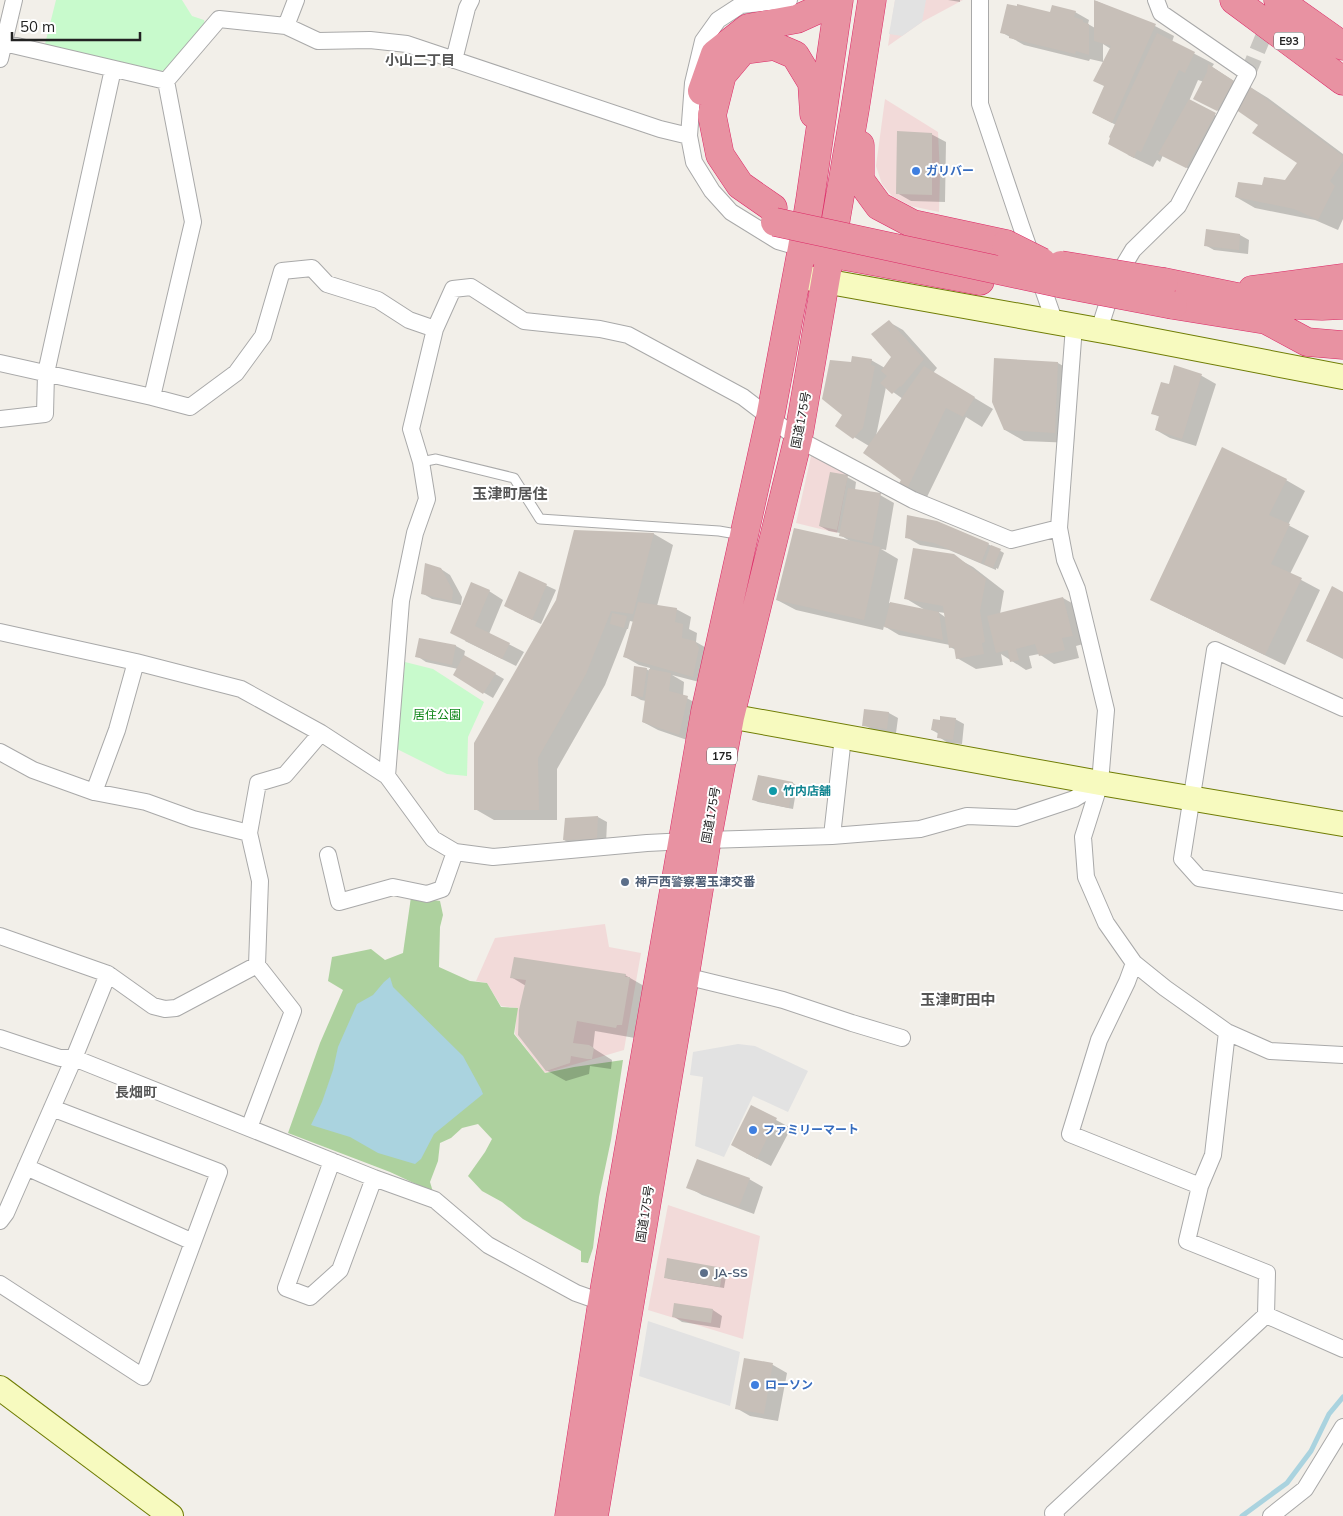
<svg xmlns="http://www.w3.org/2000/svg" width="1343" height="1516" font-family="Mulish,'Noto Sans JP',sans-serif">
<rect width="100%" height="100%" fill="#f2efe9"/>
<path fill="#f2dad9" d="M895,0h68l-41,22 -34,24z
M885,99l53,33 2,42 -1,38 -28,-6 -19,-10 -10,-12 -6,-18z
M812,452l36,21 -11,60 -41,-10z
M605,924l4,23 32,6 -17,97 -79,23 -30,-39 2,-26 -16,-2 -14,-23 -11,-2 19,-43z
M668,1205l92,31 -17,103 -95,-29z"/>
<path fill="#add19e" d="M411,897l29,4 3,14 -3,12 -1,40 31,14 17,2 14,24 17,1 -4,26 31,39 29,-6 49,-7 -12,80 -12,57 -6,51 -5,15 -7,-1v-11l-58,-32 -21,-17 -20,-11 -14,-15 17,-24 7,-13 -14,-15 -16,4 -11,10 -11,5 -2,18 -8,21 3,10 -43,-20 -102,-39 32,-90 23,-53 -15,-9 4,-24 39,-8 14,11 18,-7z"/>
<path fill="#c8facc" d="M56,0h126l10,16 12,4 2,9 -37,39 -10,4 -115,-24z
M405,662l28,7 51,33 -16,35 -1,39 -20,-2 -50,-25z"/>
<path fill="#e2e2e2" d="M895,0h31l-4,22 -20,14 -13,-2z
M738,1044l17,2 53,25 -20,41 -35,-16 -29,61 -29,-11 8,-69 -13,-2 3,-23z
M648,1321l92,31 -10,54 -91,-30z"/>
<path fill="#aad3df" d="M390,977l3,10 70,69 18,33 2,5 -49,40 -13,25 -6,5 -37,-11 -28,-16 -39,-12 11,-23 11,-32 5,-23 19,-43 16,-9 11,-13z"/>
<path fill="#0003" fill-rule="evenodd" d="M948,0h12v2z
M1096,1l59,25 19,10 -2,6 42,22 -2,3 36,23 2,-3 18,11 75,56v65l-5,11 -23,-10 -60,-12 -19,-11 27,-10 22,-5 14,-20 -39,-37 -23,-16 -5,9 -23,-12 -5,-24 -6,-2 -9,21 40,22 -29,52 -37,-20 -3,7 -3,-2 -4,7 -25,-12 -12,-30 -23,-12 12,-26 6,-38 -8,-5v18l-13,-3 -1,2 -65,-16 -23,-13 50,-19 24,-1 14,8 -1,4 7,4z
M931,134l15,8 -1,60 -34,-1 -14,-8z
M1240,235l9,5 -1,14 -34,-4 -9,-5z
M889,322l14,8 34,38 -4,5 60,36 -11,18 -16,-10 -40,82 -28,-12 5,-7 -34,-34 -15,-9 -10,-22 8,-51 19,-4 14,8 8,-11zM886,387l17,12 -27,37z
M996,360l62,3 19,11 -3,69 -50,-2 -19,-11z
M1175,367l27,9 14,8 -20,62 -26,-8 -14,-8 4,-13 -8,-4 17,-27z
M847,477l9,5 -1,8 25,5 14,8 -8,47 -5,-1 17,10 -9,44 36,7 -20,-12 48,-42 20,11 31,24 -4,23 63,-16 14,8 10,37 -11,3 3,12 -25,6 -15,-10 -10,2 3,12 -6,2 -25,-16 2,11 -27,4 -19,-11 -1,-8 -6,-3v-2l-51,-10 -15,-9 -1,4 -87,-20 -19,-10 73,-59 -10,-6v-2l-11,-2 -9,-5zM938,612l7,1v4z
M1286,480l19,11 -17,34 21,11 -19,38 30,16 -35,75 -114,-55 -19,-10z
M575,531l79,3 19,11 -16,61 19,3 15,8 -2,12 8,4 -1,9 14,8 -3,34 -35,-9 12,7 -1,14 18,10 -8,36 -35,-12 -15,-8 3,-21 -5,-1 -9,-5 14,-26 4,2v-3l-11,-3 -14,-8 9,-35 -4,-1 -2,8h-1l-22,56 -48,84v51h-63l-19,-11 82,-209z
M906,537l82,7 16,9 -6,16 -2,-1v2l-47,-20 -29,-5z
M441,569l9,6 12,22 -1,8 -29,-6 -10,-6z
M520,573l36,17 -15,34 -27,-13z
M489,591l14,9 -14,34 35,18 -8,14 -51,-25z
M1343,593v66l-36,-18z
M420,639l36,7 9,5 -1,5 40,23 -11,19 -39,-23 4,-6 -32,-7 -9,-6z
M865,710l24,3 9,5 -2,15 -23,-3 -9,-5z
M955,719l9,5 -2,20 -14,-1 -9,-6v-3l-7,-4z
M759,776l34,7 4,3 -4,23 -35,-7 -4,-2z
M598,817l9,5 -1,22 -33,1 -9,-5z
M625,975l19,11 -9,52 -40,-7 -2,17 19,12 -1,9 -21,-3 -1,8 -23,7 -20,-11 -20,-84 -15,-9z
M752,1107l39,21 -20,38 -25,-13z
M749,1179l14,8 -9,27 -52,-19 -14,-8z
M723,1269l4,2 -3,17 -55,-9 -4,-2z
M675,1304l38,6 9,6 -2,12 -38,-6 -9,-6z
M745,1360l28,5 14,8 -9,48 -28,-5 -14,-8z"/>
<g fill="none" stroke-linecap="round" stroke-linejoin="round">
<path stroke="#aad3df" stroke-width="5" d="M1242,1516l45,-33 24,-32 18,-37 14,-17"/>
</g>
<path fill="#c7bfb8" d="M1094,0l62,24 -44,99 -20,-10 12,-27 -11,-5 18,-35 -17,-5z
M1007,4l10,2v-2l33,8 2,-7 24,6 -2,6 9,3v2l6,2v31l-13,-4 -1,3 -66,-16v-3l-9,-2z
M1157,33l38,19 -10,21 -6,-3 -38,82 -4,-2 -3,8 -26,-14 2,-6 -1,-1z
M1208,64l26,17 -17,30 -24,-12 14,-27z
M1249,86l94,70v5l-13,20 5,5 -17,34 -24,-11 -59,-12 3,-15 24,3 2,-8 21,3 12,-17 -45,-30 6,-8 -23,-16z
M1189,99l27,14 -30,55 -28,-14z
M897,131l35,2v62l-36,-1z
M1206,229l34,5 -1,16 -35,-4z
M889,320l35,39 -23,28 -1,-1 -8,8 -12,-11 7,-7 -6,-5 10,-14 -20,-23z
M852,356l20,3 -1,6 4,1 -12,62 -10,11 -18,-13 7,-11 -20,-16 8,-39 21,2z
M994,358l64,4 -3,71 -51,-3 -12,-28z
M1174,365l28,9 -20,65 -27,-9 4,-14 -8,-2 10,-32 8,2z
M924,366l51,31 -12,20 -17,-9 -39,81 -10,-2 4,-7 -38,-27z
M1222,447l65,32 -18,36 21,9 -19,40 31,14 -37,77 -115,-55z
M830,472l18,3 -11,55 -18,-4z
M848,488l33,5 -9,50 -33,-7z
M907,515l30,6 52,22 -8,20 -47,-20 -29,-5z
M794,528l86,19 -16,73 -88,-20z
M574,530l80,3 -21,81 -22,-3 -25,63 -48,84 1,52h-65v-67l82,-143z
M991,545l10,4 -8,19 -9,-4z
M913,548l41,6 32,25 -6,32 5,31 -3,1 2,11 -28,5 -2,-12 -5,1 -6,-42 -39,-7z
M425,563l16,5 12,23 -1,10 -31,-7z
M519,571l28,13 -15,36 -28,-14z
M471,582l19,8 -15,36 35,17 -8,16 -52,-26z
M1332,586l11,6v66l-37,-17z
M1063,597l10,39 -11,2 3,12 -26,6 -4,-12 -19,5 3,11 -9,2 -2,-12 -12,3 -9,-37z
M638,602l39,6 -2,14 8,2 -1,14 13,3 4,7 -6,29 -70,-20z
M890,602l49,10 4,28 -59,-13z
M612,613l15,3 -3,12 -14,-4z
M419,638l37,7 -4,20 -37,-8z
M464,655l32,18 -13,21 -30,-19z
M634,666l13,2 -4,29 -12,-1z
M649,669l22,4 -2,18 19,5 -9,39 -37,-13z
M864,709l25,3 -2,17 -25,-3z
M940,716l16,2 -3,22 -16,-2 1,-7 -7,-1 2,-11 7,1z
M758,775l35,7 -4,26 -37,-8z
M598,816l-1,23 -34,1 2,-22z
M514,957l112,17 -1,3h5l-8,48h-5l-1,3 -39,-7 -4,22 16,2 5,3 -2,11h-5l-16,-3 -1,7 -24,8 -28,-36 1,-25 7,-30 -16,-2z
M751,1105l26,13 -20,41 -26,-14z
M697,1159l53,19 -11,29 -53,-19z
M667,1258l56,10 -3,19 -56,-9z
M674,1303l39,6 -2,14 -39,-6z
M744,1358l29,5 -9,51 -29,-5z"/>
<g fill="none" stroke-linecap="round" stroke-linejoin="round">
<path stroke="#c8c6c1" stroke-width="16" stroke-dasharray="16 8" stroke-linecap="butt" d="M1248,73l23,-55"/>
<defs>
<path id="lane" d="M421,462l15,-3 78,19 26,41 179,12 23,4"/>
<path id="street" d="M789,0l-48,5 -23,15 -15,21 -10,42 -4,53 5,26 18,29 19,21 47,29 24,7
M980,0v104l41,122 34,97
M286,26l10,-26
M0,59l14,-59
M454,60l13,-52 4,-8
M166,81l53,-62 67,7 32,15 52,-1 37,4 253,85 29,7
M1074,326l-15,202 6,32 12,29 29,121 -6,73 -17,54 3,40 20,46 28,40 31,25 62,44 43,19 73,4
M1099,330l16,-50 18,-30 45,-44 70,-133 -87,-60 -5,-13
M0,363l152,34 41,-175 -27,-141 -162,-38
M152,397l38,10 46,-34 27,-37 19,-65 30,-3 15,16 51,16 31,20 26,9
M0,419l45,-5 1,-41 67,-304
M0,632l136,30 105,27 80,44 66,43 46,63 22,13 38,5 154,-14 60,-3 125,-4 88,-7 47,-13 50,2 57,-19 26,-16
M1343,708l-128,-58 -33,209 17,19 144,24
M0,752l33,18 61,22 52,10 47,17 56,14
M387,776l14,-175 14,-68 12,-34 -6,-37 -10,-33 24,-100 18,-40 18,-2 53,34 76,8 28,6 115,62 55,42 115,61 98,40 48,-12
M94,792l23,-62 19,-68
M832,836l11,-99
M328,855l11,47 54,-15 34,7 15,-5 13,-37
M0,936l108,38 -34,84 -68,155 -6,8
M1134,963l-7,19 -28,58 -29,94 130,52
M257,965l3,-84 -11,-48 9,-50 27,-8 36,-42
M108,974l45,32 12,3 11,-1 81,-43 36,46 -44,117
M685,976l98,24 69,23 50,15
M1227,1032l-14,123 -13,31 -13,55 80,32 -1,42
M0,1038l60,20h14l300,120 61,22 53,45 88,48 34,12
M332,1161l-46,127 24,9 30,-27 34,-92
M26,1167l167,75
M0,1284l143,93 76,-205 -167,-64
M1056,1516l-3,-3 213,-198 77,34
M1271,1516l34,-27 38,-62"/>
<path id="secondary" d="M796,276l319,57 228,44
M712,713l388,70 243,41
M0,1388l171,128"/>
<path id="highway" d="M1234,0l109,81
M1278,0l65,46
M702,91l13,-37 33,-26 49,-9 42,-19
M860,145v35l19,26 34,18 93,20
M773,208l-33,-23 -20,-30 -8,-40 10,-40 21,-25 31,-4 21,9 17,28 2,31
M812,250l168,31
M1164,282l108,22 50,2 21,-1
M1252,290l91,-12
M1173,305l99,16
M1268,321l39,21 36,3
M569,1516l33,-213 103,-591 65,-294 32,-170 8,-48 29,-200
M594,1516l91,-540 22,-136 23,-123 68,-278 57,-330 17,-109"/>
</defs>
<use href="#lane" stroke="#a9a9a9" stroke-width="11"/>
<use href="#street" stroke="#a9a9a9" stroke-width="18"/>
<use href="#secondary" stroke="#707d05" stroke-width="26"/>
<use href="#highway" stroke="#dc2a67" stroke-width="29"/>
<use href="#lane" stroke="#fff" stroke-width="9"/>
<use href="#street" stroke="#fff" stroke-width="16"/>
<use href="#secondary" stroke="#f7fabf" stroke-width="24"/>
<use href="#highway" stroke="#e892a2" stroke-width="28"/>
<defs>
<path id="highway-bridge" d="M775,222l288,62 110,21
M1006,244l36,18
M1061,265l103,17"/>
</defs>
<use href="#highway-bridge" stroke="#dc2a67" stroke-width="29" stroke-linecap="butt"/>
<use href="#highway-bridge" stroke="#e892a2" stroke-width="28"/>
</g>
<g fill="#3f7fe0" stroke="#fff" stroke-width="2">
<circle cx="916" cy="171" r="5"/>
<circle cx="753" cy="1130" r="5"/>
<circle cx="755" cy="1385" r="5"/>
</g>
<circle fill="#0f9aa8" stroke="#fff" stroke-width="2" cx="773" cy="791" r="5"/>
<g fill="#5c6f8a" stroke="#fff" stroke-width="2">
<circle cx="625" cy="882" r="5"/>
<circle cx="704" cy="1273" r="5"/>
</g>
<g text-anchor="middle" stroke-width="4" stroke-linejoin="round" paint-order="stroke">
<g fill="#fff" stroke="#646464" stroke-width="1">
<rect x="1274" y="32.5" width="30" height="17" rx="4"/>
<rect x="707" y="747.5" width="30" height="17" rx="4"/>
</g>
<g font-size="11" font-weight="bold" fill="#222">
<text x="1289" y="45">E93</text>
<text x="722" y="760">175</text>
</g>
<g font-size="12" font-weight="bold" fill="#366cbe" stroke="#fff" text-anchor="start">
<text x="926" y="175">ガリバー</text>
<text x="763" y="1134">ファミリーマート</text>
<text x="765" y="1389">ローソン</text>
</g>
<g font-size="12" fill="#222" stroke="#fff">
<text transform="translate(801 420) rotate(-79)" y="4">国道175号</text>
<text transform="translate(711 815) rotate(-80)" y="4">国道175号</text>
<text transform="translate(645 1214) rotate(-81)" y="4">国道175号</text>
</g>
<g font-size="12" fill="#0c8416" stroke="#fff">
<text x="437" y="719">居住公園</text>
</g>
<g font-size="12" font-weight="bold" fill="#0d838f" stroke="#fff" text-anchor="start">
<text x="783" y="795">竹内店舗</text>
</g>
<g font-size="12" font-weight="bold" fill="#4e5e75" stroke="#fff" text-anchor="start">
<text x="635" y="886">神戸西警察署玉津交番</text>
<text x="714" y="1277">JA-SS</text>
</g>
<g font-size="14" font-weight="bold" fill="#555" stroke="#fff">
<text x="420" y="65">小山二丁目</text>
<text x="136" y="1097">長畑町</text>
</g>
<g font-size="15" font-weight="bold" fill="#555" stroke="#fff">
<text x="510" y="499">玉津町居住</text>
<text x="958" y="1005">玉津町田中</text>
</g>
</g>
<path d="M12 32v8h128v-8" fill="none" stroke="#222222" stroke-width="2.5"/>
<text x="20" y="32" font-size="15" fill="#222222" stroke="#ffffff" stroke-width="4" paint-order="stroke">50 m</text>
</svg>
